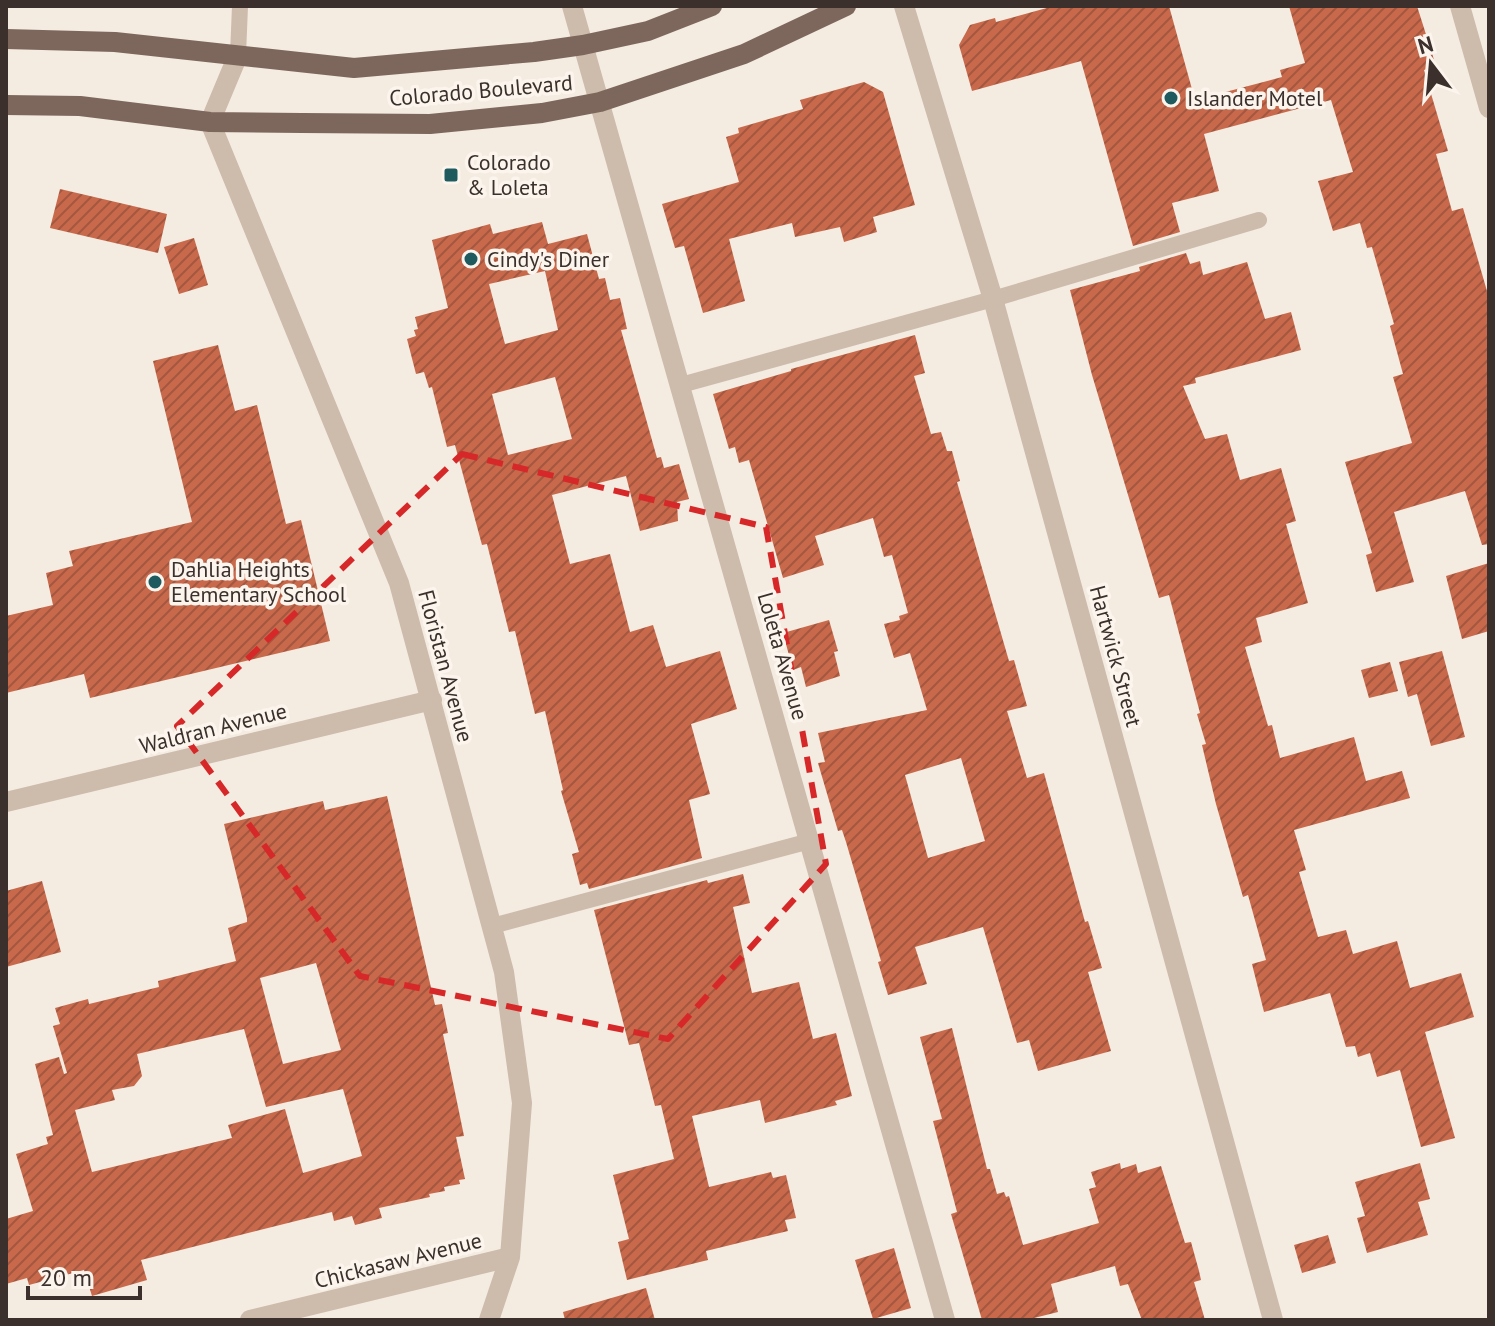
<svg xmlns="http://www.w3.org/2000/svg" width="1495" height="1326" font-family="'PT Sans',sans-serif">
<defs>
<pattern id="building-hatch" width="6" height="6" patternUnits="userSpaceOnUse" patternTransform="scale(2)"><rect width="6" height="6" fill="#c8694b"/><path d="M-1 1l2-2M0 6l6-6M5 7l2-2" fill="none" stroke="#a4573f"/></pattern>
</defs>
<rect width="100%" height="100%" fill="#f4ebe1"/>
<path fill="url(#building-hatch)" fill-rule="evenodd" d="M1054,6h115l26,94 87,-23 -2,-7 25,-7 -16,-57h128l19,60 -12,4 24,81 -12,3 16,57 11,-3 26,90v246l-7,1 -17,-54 -71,21 20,70 -38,10 -10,-37 6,-2 -27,-91 67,-19 -19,-66 10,-3 -13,-48 4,-2 -22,-77 -5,1 -7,-25 -27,8 -15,-50 35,-9 -22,-72 -127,34 15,57 -47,12 8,29 -47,14 -52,-185 -109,30 -13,-46 11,-20 25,-7 1,4z
M864,82l19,10 32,113 -42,12 4,15 -33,10 -4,-15 -45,10 -3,-14 -63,16 16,62 -42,12 -19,-67 -9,2 -13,-44 77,-22 -13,-45 13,-4 -1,-5 65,-19 -3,-9z
M60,189l107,25 -9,39 -108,-25z
M542,222l6,22 39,-10 12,45 6,-1 5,22 10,-2 7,31 -6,1 36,128 4,-1 3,11 15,-4 10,35 -12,3 1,19 -38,10 -14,-55 -74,19 18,69 40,-10 20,78 23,-7 13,42 54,-16 17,58 -46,15 19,70 -21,6 13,58 -113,31 -2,-6 -7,2 -8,-31 7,-2 -18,-61 2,-1 -18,-79 -10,3 -20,-83 -6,1 -22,-88 -5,1 -27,-100 -8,2 -15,-60 -3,1 -5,-16 -8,2 -9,-35 9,-3 -2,-6 4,-1 -3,-12 33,-9 -16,-68 58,-16 3,10zM545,271l13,59 -53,14 -16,-60zM555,377l17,62 -64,16 -16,-61z
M194,238l14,47 -29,9 -15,-47z
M1186,253l4,11 10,-3 3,14 44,-13 18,57 26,-7 10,38 -106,28 1,5 -13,3 22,53 22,-5 13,46 41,-12 15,53 -10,3 22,79 -52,15 6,24 -17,5 23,79 4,-1 8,33 74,-21 12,44 36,-10 8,27 -116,32 12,40 -7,2 19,65 28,-7 7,24 44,-13 13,47 51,-15 13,44 -49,15 30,106 -34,9 -21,-77 -23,7 -7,-24 -12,4 -3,-11 -9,1 -16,-54 -66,19 -12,-48 14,-4 -18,-65 -5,2 -27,-93 -14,-59 4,-1 -9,-30 3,-1 -31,-118 -10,3 -67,-223 -22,-85 70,-19 -1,-4z
M915,335l10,38 -11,3 17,58 10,-2 6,19h5l8,30 -3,1 52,179 5,-1 9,32 4,14 -20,5 20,67 17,-5 41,149 3,-1 14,47 -14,4 23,79 -73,20 -9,-31 -12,3 -34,-116 -68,20 12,37 -39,11 -10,-33 3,-1 -35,-119 -4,-12 -4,1 -20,-68 7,-1 -7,-29 109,-23 -17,-57 -16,5 -10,-34 16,-4 -1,-4 9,-3 -16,-58 -8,2 -11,-39 -58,18 9,29 -41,13 -34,-118 -10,3 -4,-16 -6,2 -16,-55 78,-23v-2zM961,758l24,83 -57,17 -23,-83z
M218,345l17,66 22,-6 29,119 15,-4 29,121 -240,57 -6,-24 -78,19v-77l47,-11 -7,-32 27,-7 -4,-15 123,-29 -39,-161z
M1489,563v68l-27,8 -16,-63z
M829,620l9,31 -4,1 6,24 -34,11 -5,-20 -8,3 -10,-37z
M1442,651l23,86 -34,9 -14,-52 -9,3 -9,-35z
M1390,662l8,29 -29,7 -8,-28z
M387,796l48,209 7,-1 6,29 -5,1 21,102 -8,1 9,42 -6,1 1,4 -16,3 1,4 -16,3 1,3 -51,11 3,10 -27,7 -3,-9 -18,5 -2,-9 -191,48 6,20 -55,16 -8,-26 -55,15 -2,-7 -21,6v-65l27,-8 -17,-57 32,-10 -2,-7 7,-2 -18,-71 24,-7 5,17 3,-1 -14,-47 7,-2 -5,-16 33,-9 1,5 70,-17 -1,-6 78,-20 -8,-33 19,-6v-4l-23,-94 99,-23 2,9zM316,963l25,87 -58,14 -23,-86zM244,1029l22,78 77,-18 19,67 -59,17 -18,-64 -57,16 4,13 -140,34 -17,-62 40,-10 -3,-10 22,-4 8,-10 -5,-22z
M743,874l7,29 -17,4 19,86 47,-11 14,57 23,-6 16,63 -17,5 2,4 -72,18 -5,-23 -68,16 17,71 62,-15 2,6 13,-3 10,43 -11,2 3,11 -82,20 2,9 -81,20 -9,-38 11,-3 -16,-64 61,-16 -13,-54 -6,1 -16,-63 -10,2 -35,-135 113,-30 1,3z
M42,881l19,71 -55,15v-76z
M952,1028l35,141h3l7,25 7,-2 2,5 3,-1 14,49 76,-22 -10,-34 7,-2 -5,-15 29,-9 1,6 15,-5 2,9 23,-7 24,77 6,-1 8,29 2,9 -7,2 11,38h-63l-14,-36 -8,2 -5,-20 -64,18 7,28 -32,8h-44l-31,-106 6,-2 -24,-91 9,-2 -22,-82z
M1420,1163l10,36 -12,3 10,33 -61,18 -10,-35 8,-2 -10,-34z
M1328,1235l8,28 -34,10 -8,-28z
M894,1248l17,60 -38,11 -18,-59z
M646,1288l9,32h-90l-2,-8z"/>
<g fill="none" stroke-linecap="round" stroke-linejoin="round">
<path stroke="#cdbbac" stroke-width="16" d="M238,55l2,-49
M681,385l312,-86 266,-79
M492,926l318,-85"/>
<path stroke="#cdbbac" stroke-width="20" d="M572,6l373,1314
M904,6l89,293 280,1021
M1460,6l29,102
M238,55l-28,67 189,461 105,389 18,131 -12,154 -21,63
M6,802l426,-102
M250,1320l260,-63"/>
<path stroke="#7d675c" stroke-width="20" d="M6,39l109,3 239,26 180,-16 49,-7 65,-14 64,-25
M6,105l74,1 130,16 92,1 128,1 112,-11 58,-11 144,-48 102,-48"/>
</g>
<path fill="none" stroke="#d62828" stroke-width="6" stroke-dasharray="16 10" stroke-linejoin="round" d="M462,454l304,73 60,337 -158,175 -308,-63 -183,-250z"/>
<g fill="#1f5a5e" stroke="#fbf5ee" stroke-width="3">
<circle cx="1171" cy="98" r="8"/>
<rect x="443" y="167" width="16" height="16" rx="4"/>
<circle cx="471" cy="259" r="8"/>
<circle cx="155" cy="582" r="8"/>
</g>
<g text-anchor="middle" stroke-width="7" stroke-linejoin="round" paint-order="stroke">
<g font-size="22" fill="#3b302b" stroke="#fbf5ee">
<text transform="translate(481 90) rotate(-5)" y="8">Colorado Boulevard</text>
<text transform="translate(783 656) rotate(74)" y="8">Loleta Avenue</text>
<text transform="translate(1116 656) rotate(75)" y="8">Hartwick Street</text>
<text transform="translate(446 666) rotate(75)" y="8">Floristan Avenue</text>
<text transform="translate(213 728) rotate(-14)" y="8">Waldran Avenue</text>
<text transform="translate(398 1260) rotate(-14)" y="8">Chickasaw Avenue</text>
</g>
<g font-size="22" fill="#3b302b" stroke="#fbf5ee" text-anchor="start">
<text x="1187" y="106">Islander Motel</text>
<text x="467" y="170">Colorado<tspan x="467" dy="25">&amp; Loleta</tspan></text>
<text x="487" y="267">Cindy's Diner</text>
<text x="171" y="577">Dahlia Heights<tspan x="171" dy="25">Elementary School</tspan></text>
</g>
</g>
<rect width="1495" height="1326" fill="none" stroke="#3b302b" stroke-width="16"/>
<g transform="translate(1431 64) rotate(344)" stroke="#fbf5ee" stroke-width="6" paint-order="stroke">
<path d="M0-6L14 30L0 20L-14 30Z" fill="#3b302b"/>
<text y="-12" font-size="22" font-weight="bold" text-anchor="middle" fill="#3b302b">N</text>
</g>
<path d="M28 1286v12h112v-12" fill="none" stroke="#3b302b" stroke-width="4"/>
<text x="40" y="1286" font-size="24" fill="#3b302b" stroke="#fbf5ee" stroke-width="6" paint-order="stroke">20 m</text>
</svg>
